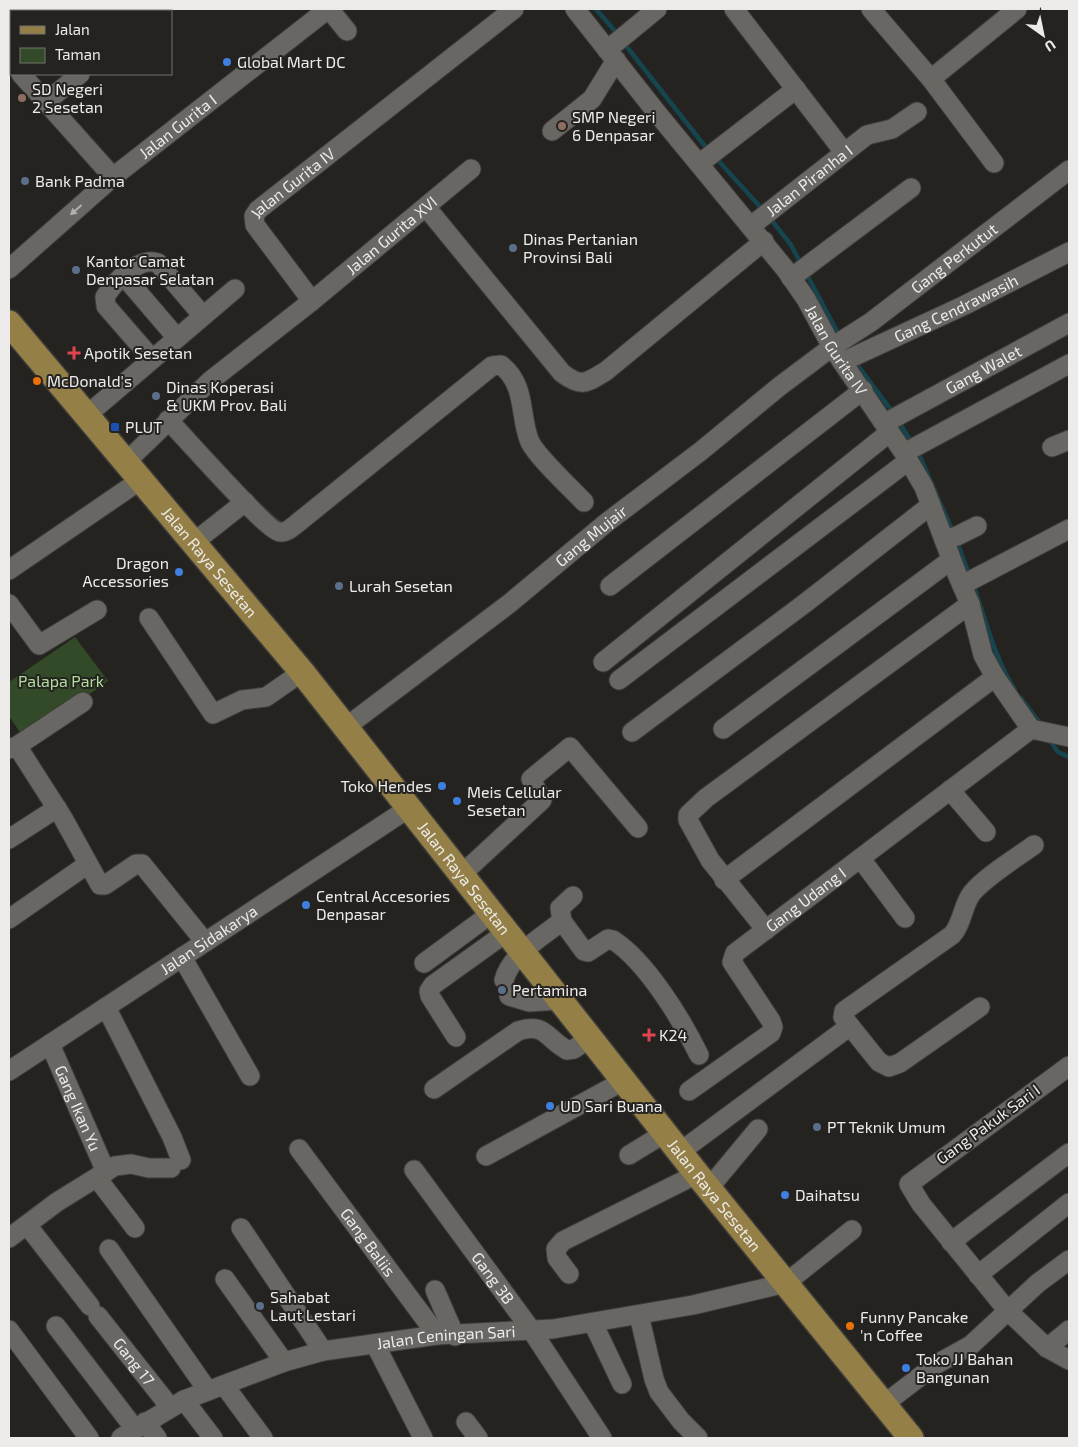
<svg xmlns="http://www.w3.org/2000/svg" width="1078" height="1447" font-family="'Exo 2',sans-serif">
<rect width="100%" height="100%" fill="#252320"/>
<path fill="#324a27" d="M75,637l33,44 -83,59 -16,-24v-34z"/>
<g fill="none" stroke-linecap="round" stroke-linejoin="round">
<path stroke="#15464f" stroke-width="4.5" d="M596,9l23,27
M623,42l85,108
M715,157l49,54
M769,217l22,28 10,19
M806,273l34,64
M859,367l35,47
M898,421l15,23
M917,450l36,82
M957,542l13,35
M973,584c13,36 21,73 42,106
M1021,698l21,28
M1047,737l11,15 11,5"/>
<defs>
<g id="minor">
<path d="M329,9l18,22"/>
<path id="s1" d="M575,9l82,104 129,157 20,29 26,48 72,106 20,34 33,87 13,30 13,51 12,22 36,52"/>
<path d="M734,9l110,143"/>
<path d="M871,9l60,70 63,84"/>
<path d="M154,11l3,-2"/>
<path d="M607,50l50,-41"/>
<path d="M9,59l2,3"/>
<path d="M21,74l92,103"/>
<path d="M931,79l86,-70"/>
<path d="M46,102l34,-28"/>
<path d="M552,131l40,-32 24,-39"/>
<path d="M699,164l97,-75"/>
<path d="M426,207l136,166c20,15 24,10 44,-2l158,-130"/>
<path id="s2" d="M751,226l116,-91 25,-6 25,-17"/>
<path id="s3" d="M9,269l104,-92 215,-168"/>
<path d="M124,276l53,62"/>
<path d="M791,278l120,-90"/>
<path id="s4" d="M312,301l-57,-76 -1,-9 4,-6 256,-201"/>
<path d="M152,359l-46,-53 -1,-9c9,-15 34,-41 53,-34l45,53"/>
<path id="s5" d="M842,362l123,-57 104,-53"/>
<path d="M87,415l148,-126"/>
<path d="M168,420c15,15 100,112 112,112 7,1 15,-7 20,-11l192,-155 9,-1c26,20 18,52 29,77 8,16 41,46 54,60"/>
<path id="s6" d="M885,423l184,-100"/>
<path d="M1052,447l17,-7"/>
<path d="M904,453l165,-89"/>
<path id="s7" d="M127,461l83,-80 102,-80 159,-132"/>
<path d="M944,540l13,-4 20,-10"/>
<path d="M193,543l52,-41"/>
<path d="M9,570l133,-91"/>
<path d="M962,585l107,-56"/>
<path d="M610,586l253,-196"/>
<path d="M9,604l30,41 58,-35"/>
<path d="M149,618l64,96 29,-14 24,-3 36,-25"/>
<path d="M603,662l287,-230"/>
<path d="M619,680l289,-219"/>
<path id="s8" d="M346,727l164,-124 96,-80 95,-72 79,-65 52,-39 39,-25 198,-152"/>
<path d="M723,729l228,-169"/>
<path d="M1031,729l38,8"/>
<path d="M632,732l172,-128 127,-99"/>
<path d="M17,746l46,72 37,67h5l31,-21h6l63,78"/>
<path d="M9,749l8,-3 66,-44"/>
<path d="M950,790l36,42"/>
<path d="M9,839l48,-31"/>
<path d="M861,859l44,59"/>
<path d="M462,874l80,-74 -11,-21 39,-32 68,81"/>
<path d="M724,880l271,-203"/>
<path d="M9,919l79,-55"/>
<path d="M562,921l-2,-13 13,-12"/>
<path d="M766,930l-56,-70 -22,-40v-5l18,-17 264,-194"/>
<path d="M182,957l68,119"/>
<path d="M424,963l68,-50"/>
<path d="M504,980c7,-26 38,-43 58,-59l22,30 4,1 20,-13 5,1c33,21 69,80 86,115"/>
<path d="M509,996l20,6 31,-2"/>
<path d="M106,1007l66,130 9,23"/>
<path d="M850,1026l-7,-9 1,-6 108,-76c11,-12 10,-29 20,-42 13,-16 44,-35 62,-48"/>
<path d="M456,1037l-26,-41 -1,-5 4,-6 74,-53"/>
<path id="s9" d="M50,1044l56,128"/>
<path d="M1069,1066l-160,118 12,20 86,106 40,38 22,12"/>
<path id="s10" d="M9,1071l400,-263"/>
<path d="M434,1089l84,-58c28,-9 28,8 49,19l7,-1 17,-12"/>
<path id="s11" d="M689,1091l82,-58 2,-6 -2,-6 -39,-59 3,-9 296,-224"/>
<path id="s12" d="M299,1149l138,186"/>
<path d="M680,1152l170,-126 29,36 10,5 11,-4 80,-56"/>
<path d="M629,1155l36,-22"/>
<path d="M486,1156l139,-76"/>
<path id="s13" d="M414,1170l118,161 70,107"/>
<path d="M97,1178l38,50"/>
<path d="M709,1188l49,-59"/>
<path d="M27,1225l63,81"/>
<path d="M241,1228l82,123"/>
<path d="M9,1238l48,-36 58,-36 16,-2 18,4h22"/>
<path d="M951,1242l118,-89"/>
<path d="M109,1249l99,142"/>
<path d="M569,1274l-12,-16 -1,-9 7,-8 134,-67"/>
<path d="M978,1275l91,-72"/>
<path d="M225,1279l59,83"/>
<path d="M435,1290l20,46"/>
<path d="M639,1315l15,64 5,13 22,29 17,17"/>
<path id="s14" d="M98,1316l72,91"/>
<path d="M593,1323l29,61"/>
<path d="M56,1326l79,103"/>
<path d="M9,1330l80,108"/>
<path d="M375,1344l48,94"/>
<path d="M1047,1348l22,-18"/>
<path d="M224,1385l39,53"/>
<path d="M184,1400l29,38"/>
<path d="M883,1405l52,-40 36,-20 67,-62 31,-23"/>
<path d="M145,1422l12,16"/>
<path d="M466,1422l12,16"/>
<path id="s15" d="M121,1438l63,-38 100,-38 39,-11 114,-16 116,-6 140,-24 93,-22 66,-53"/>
</g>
<g id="major">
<path id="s16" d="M9,323l293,349 395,502 214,264"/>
</g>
</defs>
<use href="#minor" stroke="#3f3d3b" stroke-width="21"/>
<use href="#major" stroke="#3f3d3b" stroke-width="28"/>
<use href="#minor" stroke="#696763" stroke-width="19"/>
<use href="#major" stroke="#947f46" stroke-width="25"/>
</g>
<defs><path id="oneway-solid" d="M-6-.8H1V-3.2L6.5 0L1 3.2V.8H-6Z" transform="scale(1.25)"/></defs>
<use fill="#b1b0ad" href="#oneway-solid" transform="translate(76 210) rotate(139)"/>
<g fill="#3f7fe0" stroke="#252320" stroke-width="2">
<circle cx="227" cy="62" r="5"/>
<circle cx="179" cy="572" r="5"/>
<circle cx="442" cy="786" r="5"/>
<circle cx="457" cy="801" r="5"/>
<circle cx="306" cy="905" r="5"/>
<circle cx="550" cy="1106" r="5"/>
<circle cx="785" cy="1195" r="5"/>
<circle cx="906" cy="1368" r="5"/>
</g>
<g fill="#8d6e63" stroke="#252320" stroke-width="2">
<circle cx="22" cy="98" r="5"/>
<circle cx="562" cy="126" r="5"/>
</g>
<g fill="#5c6f8a" stroke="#252320" stroke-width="2">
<circle cx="25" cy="181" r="5"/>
<circle cx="513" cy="248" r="5"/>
<circle cx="76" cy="270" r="5"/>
<circle cx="156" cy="396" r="5"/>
<circle cx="339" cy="586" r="5"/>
<circle cx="502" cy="990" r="5"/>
<circle cx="817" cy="1127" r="5"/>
<circle cx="260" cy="1306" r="5"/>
</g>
<g fill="#e0444e" stroke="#252320" stroke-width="2">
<path d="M71.5 345.5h5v5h5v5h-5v5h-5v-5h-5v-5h5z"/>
<path d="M646.5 1027.5h5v5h5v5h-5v5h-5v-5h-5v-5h5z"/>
</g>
<g fill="#e8710a" stroke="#252320" stroke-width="2">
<circle cx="37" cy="381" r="5"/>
<circle cx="850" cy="1326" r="5"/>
</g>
<rect fill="#1a4fb4" stroke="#252320" stroke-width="2" x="110" y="422" width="10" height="10" rx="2.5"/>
<g text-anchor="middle" stroke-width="4" stroke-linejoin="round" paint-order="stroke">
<g font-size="16" fill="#ecebe9" stroke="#252320" text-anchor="start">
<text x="237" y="68">Global Mart DC</text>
<text x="32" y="95">SD Negeri<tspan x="32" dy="18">2 Sesetan</tspan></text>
<text x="572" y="123">SMP Negeri<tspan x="572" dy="18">6 Denpasar</tspan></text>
<text x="35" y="187">Bank Padma</text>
<text x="523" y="245">Dinas Pertanian<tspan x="523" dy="18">Provinsi Bali</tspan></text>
<text x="86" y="267">Kantor Camat<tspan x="86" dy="18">Denpasar Selatan</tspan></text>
<text x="84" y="359">Apotik Sesetan</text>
<text x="47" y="387">McDonald's</text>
<text x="166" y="393">Dinas Koperasi<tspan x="166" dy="18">&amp; UKM Prov. Bali</tspan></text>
<text x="125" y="433">PLUT</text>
<text x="169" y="569" text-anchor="end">Dragon<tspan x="169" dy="18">Accessories</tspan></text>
<text x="349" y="592">Lurah Sesetan</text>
<text x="432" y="792" text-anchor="end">Toko Hendes</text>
<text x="467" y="798">Meis Cellular<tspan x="467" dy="18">Sesetan</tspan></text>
<text x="316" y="902">Central Accesories<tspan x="316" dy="18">Denpasar</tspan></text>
<text x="512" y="996">Pertamina</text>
<text x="659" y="1041">K24</text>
<text x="560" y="1112">UD Sari Buana</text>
<text x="827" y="1133">PT Teknik Umum</text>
<text x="795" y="1201">Daihatsu</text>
<text x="270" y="1303">Sahabat<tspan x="270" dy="18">Laut Lestari</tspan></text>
<text x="860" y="1323">Funny Pancake<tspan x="860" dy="18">'n Coffee</tspan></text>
<text x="916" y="1365">Toko JJ Bahan<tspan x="916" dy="18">Bangunan</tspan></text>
</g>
<g font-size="16" fill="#ecebe9" stroke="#252320">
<text dy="6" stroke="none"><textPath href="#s3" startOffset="221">Jalan Gurita I</textPath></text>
<text dy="6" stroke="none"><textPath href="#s2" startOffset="74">Jalan Piranha I</textPath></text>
<text dy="6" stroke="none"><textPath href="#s4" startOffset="155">Jalan Gurita IV</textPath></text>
<text dy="6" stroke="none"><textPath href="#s7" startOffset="348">Jalan Gurita XVI</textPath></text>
<text dy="6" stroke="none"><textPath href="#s8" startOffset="768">Gang Perkutut</textPath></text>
<text dy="6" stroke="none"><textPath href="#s5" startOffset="126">Gang Cendrawasih</textPath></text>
<text dy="6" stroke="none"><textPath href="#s1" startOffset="430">Jalan Gurita IV</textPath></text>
<text dy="6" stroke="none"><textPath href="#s6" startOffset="112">Gang Walet</textPath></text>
<text dy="6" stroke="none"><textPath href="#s8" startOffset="311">Gang Mujair</textPath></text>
<text dy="6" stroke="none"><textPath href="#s16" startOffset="312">Jalan Raya Sesetan</textPath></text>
<text dy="6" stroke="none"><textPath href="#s16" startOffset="718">Jalan Raya Sesetan</textPath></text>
<text dy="6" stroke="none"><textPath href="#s11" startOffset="282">Gang Udang I</textPath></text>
<text dy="6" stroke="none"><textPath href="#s10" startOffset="239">Jalan Sidakarya</textPath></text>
<text dy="6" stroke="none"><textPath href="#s9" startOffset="70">Gang Ikan Yu</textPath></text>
<text transform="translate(988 1124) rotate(-36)" y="6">Gang Pakuk Sari I</text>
<text dy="6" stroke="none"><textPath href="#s16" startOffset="1122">Jalan Raya Sesetan</textPath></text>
<text dy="6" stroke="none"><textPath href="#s12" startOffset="116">Gang Baliis</textPath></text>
<text dy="6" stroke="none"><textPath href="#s13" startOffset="134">Gang 3B</textPath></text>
<text dy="6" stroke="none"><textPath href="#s15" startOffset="345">Jalan Ceningan Sari</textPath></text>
<text dy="6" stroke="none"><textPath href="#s14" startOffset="58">Gang 17</textPath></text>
</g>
<g font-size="16" fill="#b1dd9d" stroke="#252320">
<text x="61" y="687">Palapa Park</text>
</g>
</g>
<rect width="1078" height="1447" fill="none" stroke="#ecebe9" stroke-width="20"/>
<rect x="10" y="10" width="162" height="65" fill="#252320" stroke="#757370"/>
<rect x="20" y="26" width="25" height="8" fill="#947f46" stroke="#757370"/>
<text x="55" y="35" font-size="15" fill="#ecebe9">Jalan</text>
<rect x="20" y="48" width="25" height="15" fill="#324a27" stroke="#757370"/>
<text x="55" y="60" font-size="15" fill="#ecebe9">Taman</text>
<g transform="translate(1043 35) rotate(147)" stroke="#252320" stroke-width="4" paint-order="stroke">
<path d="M0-4L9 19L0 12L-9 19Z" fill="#ecebe9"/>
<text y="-8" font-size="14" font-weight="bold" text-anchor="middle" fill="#ecebe9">U</text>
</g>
</svg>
